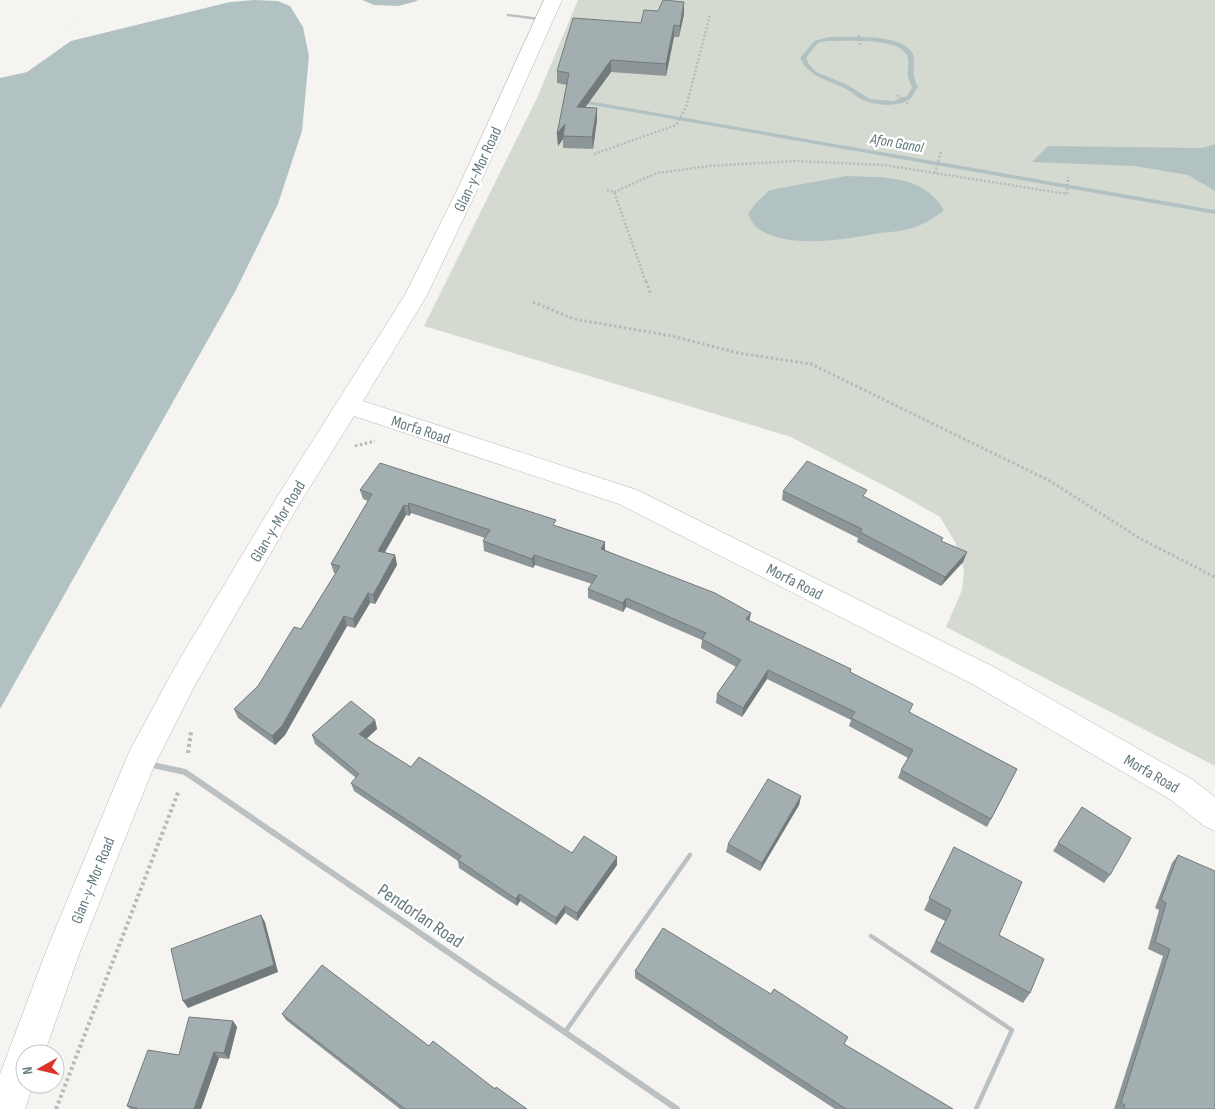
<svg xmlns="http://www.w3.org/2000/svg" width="1215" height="1109" font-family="'Sofia Sans Condensed',sans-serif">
<rect width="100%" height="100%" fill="#f5f4f1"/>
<path fill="#d5dad1" d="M578,0h637v766l-269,-139 16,-37 2,-20 -9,-28 -15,-25 -40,-23 -109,-57 -367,-111 113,-228z"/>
<path fill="#b2c2c3" d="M0,0l52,27 155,-23 47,-4 24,1 12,5 13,21 6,29 -7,75 -24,73 -42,86 -236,419z
M356,0h62c-21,14 -40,7 -62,0z
M1215,144v47l-27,-16 -53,-9 -103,-4 16,-16 154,2z
M846,176c38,2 75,-3 98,34 -8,7 -18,13 -29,17 -11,4 -24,5 -35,6 -35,6 -94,18 -124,-6 -3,-3 -6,-9 -8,-13l7,-10 15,-14z"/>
<path fill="#f5f4f1" d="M0,0h149l-2,2 -81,23 110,-20 62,-5 -167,41 -44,31 -27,6z
M353,0h9l12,5 24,1 23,-6 -6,5 -15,6 -16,1 -13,-2z"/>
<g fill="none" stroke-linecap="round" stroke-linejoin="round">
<path fill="#b2c2c3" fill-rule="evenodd" d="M828,37c20,0 71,-4 84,15 4,7 1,16 2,24 1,4 2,7 4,11 -3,4 -5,10 -9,13 -12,7 -33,6 -46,0 -7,-3 -12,-9 -19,-12 -18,-9 -35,-11 -44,-30l14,-17zM828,41c17,0 72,-4 79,15 3,6 0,13 1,20 0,4 2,7 4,11l-5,9 -14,5 -23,-2 -22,-14 -32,-13 -7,-8 -3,-6 12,-15z
M577,99l638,111v4l-640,-112 -1,-1z"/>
<defs>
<path id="secondary" d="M544,0h18l-83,186 -52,109 -64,106 274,89 359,178 197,112 22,17v34l-11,-5 -33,-26 -195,-114 -357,-182 -265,-88 -59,95 -100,174 -41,81 -73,183 -37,105h-19v30h8l-8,25h-25v-35l47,-125 82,-197 46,-85 102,-170 128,-202 54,-109z"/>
</defs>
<use href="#secondary" stroke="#b0b7ba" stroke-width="1"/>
<path stroke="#b6babb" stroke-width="2.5" stroke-dasharray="2 2" stroke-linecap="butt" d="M859,35l1,10
M897,95l12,10
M594,154l82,-29 10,-18 24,-92
M935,173l6,-21
M607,190l7,2 32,90
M614,192l43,-19 52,-7 86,-5 89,4 183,29 1,-17"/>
<path stroke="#b6babb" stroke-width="3" stroke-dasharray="2.5 2.5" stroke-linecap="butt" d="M646,281l5,14
M533,302l41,17 98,17 66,17 73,11 239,117 91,58 74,38
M355,446l20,-5"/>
<path stroke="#b6babb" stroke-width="4" stroke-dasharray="3 3" stroke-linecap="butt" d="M188,753l3,-21
M56,1109l123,-319"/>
<path stroke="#bbc1c3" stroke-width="2.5" d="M508,15l31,4"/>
<path stroke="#bbc1c3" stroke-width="4.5" d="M871,936l141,94 -36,79
M565,1032l125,-177"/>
<path stroke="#bbc1c3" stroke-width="6" d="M148,764l37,8 492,337"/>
<use href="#secondary" fill="#fff" fill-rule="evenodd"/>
</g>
<path fill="#8c9698" d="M684,14l-5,23h-5l-8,39 -55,-4 -26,35 12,1v12l-4,29 -30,-1v-9l-5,7 -1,-12 10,-49 -10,-2v-12l84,-48z
M360,490l197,36 48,16v8l145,71 100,51 60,41 107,56 -30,58 -89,-49 3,-8 7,-12 -59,-32 2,-6 -84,-41 -25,38 -26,-14 1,-9 19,-27 -35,-19 1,-8 -76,-33 -3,5 -35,-14v-9l4,-5 -57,-19 -2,3 -49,-17 -1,-10 2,-3 -74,-25 -2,3 -3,-1 -22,38 11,2 2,10 -22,39 -5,-1 -15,25 -8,-2 -62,109 -10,10 -37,-27 -4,-9 24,-23 43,-57 35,-56h-2l-3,-9 37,-63 -5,-2z
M783,491l82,6 77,45 25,10 -4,10 -22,24 -84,-44 1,-4 -76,-38z
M375,720l2,9 -11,10 45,28 161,86 45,4v8l-40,56 -12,-8 -9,12 -36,-24 -3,5 -58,-38 -1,-7 -104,-70 -3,-8 5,-5 -41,-34 -3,-9z
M801,796l-2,9 -39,66 -34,-19 2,-8z
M1082,807l28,68 -6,8 -51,-32z
M954,847l45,88 31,58 -7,10 -93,-51 15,-31 -21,-11z
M1178,855l37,254h-101l49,-153 -15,-7 11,-39 -4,-2 17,-45z
M635,971l136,23 73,50 109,65h-118l-200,-131z
M282,1014l147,32 98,63h-127l-114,-89z
M233,1021l4,6 -8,32 -10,-1 -18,51h-71l-3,-3 52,-51z"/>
<path fill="#727a7c" d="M684,2v12l-5,23 1,-11z
M674,25v12l-8,39v-12z
M611,60v12l-34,47v-12z
M597,108v12l-4,29 -1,-12z
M565,124l-2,15 -5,7 -1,-12z
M409,503l2,10 -2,3 -1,-10z
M404,505l2,10 -26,46 -2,-10z
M605,542v10l-4,-3z
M967,552l-4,10 -22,24 4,-9z
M395,555l2,10 -22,39 -2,-9z
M534,555l1,10 -2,3 -1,-9z
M368,593l2,10 -15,25 -2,-9z
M626,598v9l-3,5v-9z
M751,613l-2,9 -3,-3z
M344,616l3,10 -62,109 -10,10 -3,-9z
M768,670l-1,9 -25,38 1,-9z
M375,720l2,9 -15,14 -3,-9z
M801,796l-2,9 -39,66 2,-8z
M617,857v8l-40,56v-8z
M519,894l1,7 -3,5 -1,-7z
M565,906v7l-9,12v-7z
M261,915l4,7 13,50 -90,36 -5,-7z
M233,1021l4,6 -8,32 -5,-6z
M214,1052l5,6 -18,51h-7z"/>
<path fill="#a3aeb1" stroke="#727a7c" d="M663,0l21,2 -4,24 -6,-1 -8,39 -55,-4 -34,47 20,1 -5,29 -29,-1 2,-12 -8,10 12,-61 -12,-2 16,-53 68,5 3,-13 14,1z
M807,461l60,29 -4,6 80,42 -2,3 26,11 -22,25 -85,-45 2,-3 -79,-38z
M380,463l176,57 -3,5 52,17 -4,7 114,44 36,20 -5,6 105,50 -1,3 63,32 -4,8 108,57 -26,50 -90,-49 12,-20 -62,-32 4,-6 -87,-42 -25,38 -26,-14 24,-34 -39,-21 4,-6 -80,-35 -3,5 -35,-14 9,-13 -63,-21 -2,4 -49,-18 7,-11 -81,-27 -1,3 -4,-1 -26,46 17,4 -22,40 -5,-2 -15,26 -9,-3 -62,110 -10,10 -38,-27 24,-23 36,-59 7,2 39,-63 -9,-2 41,-70 -12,-4z
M351,701l24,19 -16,14 52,33 8,-10 153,96 12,-17 33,21 -40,56 -12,-7 -9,12 -37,-24 -3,5 -58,-39 3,-4 -110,-73 8,-9 -47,-39z
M768,779l33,17 -39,67 -34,-19z
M1082,807l49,31 -21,37 -52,-32z
M954,847l68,35 -23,53 45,24 -14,34 -94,-52 15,-31 -22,-12z
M1178,855l37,16v238h-92l2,-4 -4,-2 49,-154 -15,-7 11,-39 -5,-3z
M261,915l13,50 -91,36 -12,-52z
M663,928l108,66 3,-5 74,48 -4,7 109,65h-107l-211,-138z
M322,965l107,81 4,-5 62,48 1,-2 31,22h-122l-123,-95z
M189,1017l44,4 -9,32 -10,-1 -20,57h-58l1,-1 -10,-2 21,-56 31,5z"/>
<g text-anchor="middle" stroke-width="5" stroke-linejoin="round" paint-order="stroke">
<g font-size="15" font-style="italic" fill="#5b7678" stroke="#fff">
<text transform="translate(897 143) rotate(10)" y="5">Afon Ganol</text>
</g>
<g font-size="16" fill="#657a81" stroke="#fff">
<text transform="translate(477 169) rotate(-65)" y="6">Glan-y-Mor Road</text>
<text transform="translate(421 429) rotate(18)" y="6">Morfa Road</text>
<text transform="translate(277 521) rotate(-59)" y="6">Glan-y-Mor Road</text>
<text transform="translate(795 581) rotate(27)" y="6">Morfa Road</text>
<text transform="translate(1152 773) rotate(30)" y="6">Morfa Road</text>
<text transform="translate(92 880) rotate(-68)" y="6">Glan-y-Mor Road</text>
</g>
<g font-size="19" fill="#657a81" stroke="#fff">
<text transform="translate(421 915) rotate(34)" y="7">Pendorlan Road</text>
</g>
</g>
<g transform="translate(40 1069) rotate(262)"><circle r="24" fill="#ffffff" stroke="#c1cacd"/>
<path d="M0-4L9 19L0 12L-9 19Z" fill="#dd322a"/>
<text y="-8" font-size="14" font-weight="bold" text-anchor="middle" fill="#657a81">N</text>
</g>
</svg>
